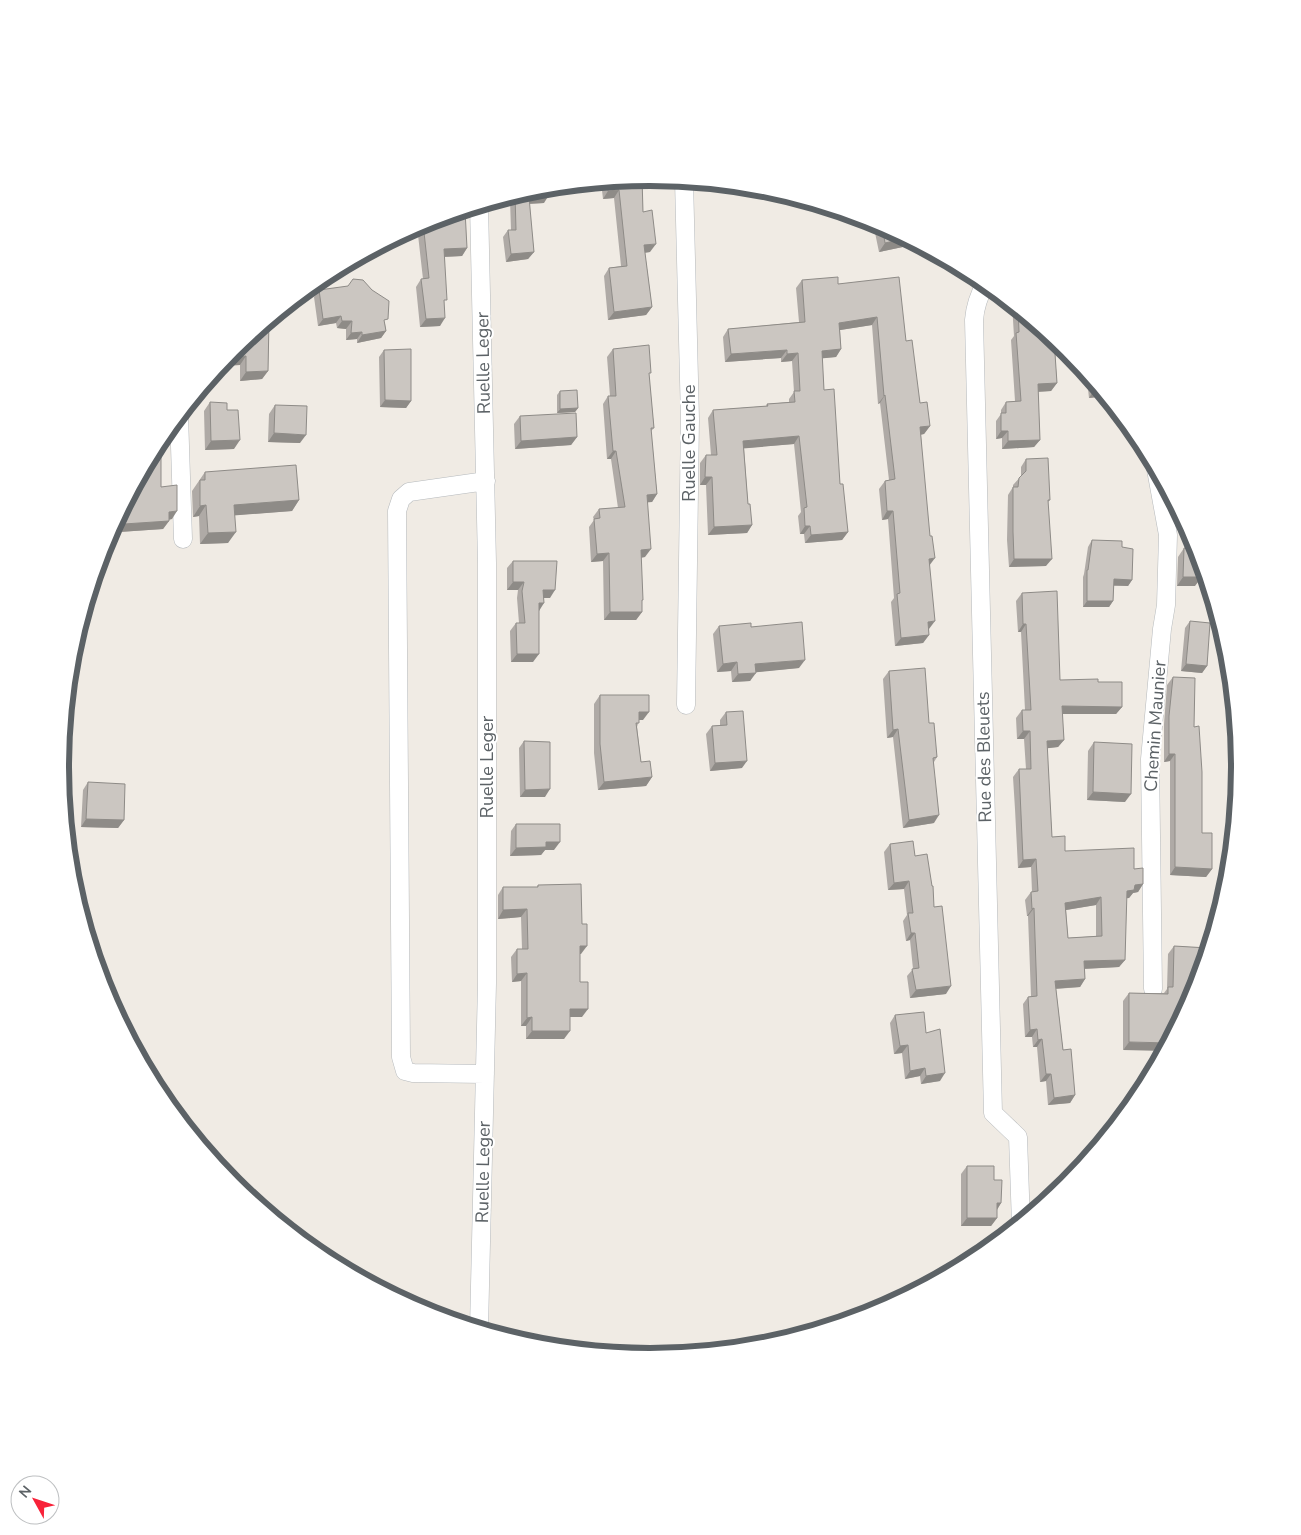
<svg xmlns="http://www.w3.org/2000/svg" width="1301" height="1535" font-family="'Nunito Sans',sans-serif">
<rect width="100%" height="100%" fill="#f0ebe4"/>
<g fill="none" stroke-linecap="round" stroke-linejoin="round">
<defs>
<path id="street" d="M684,180l6,239 -4,286
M986,282c-7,13 -11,24 -12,38l19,793 25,24 3,87
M179,415l4,124
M1153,989l-3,-230 12,-130 4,-24 2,-70 -13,-71
M485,1074l-72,-1 -8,-2 -4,-14 -4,-546 4,-12 8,-7 77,-11
M479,1329l8,-346v-420l-8,-358"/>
</defs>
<use href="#street" stroke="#b5b9bc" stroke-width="19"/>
<use href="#street" stroke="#fff" stroke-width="18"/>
</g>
<path fill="#afaaa6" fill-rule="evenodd" d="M642,178l1,34 7,40 -5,1 7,54 -6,8 -38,5 -4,-44 5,-8 12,-2 -7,-68 -11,1 -2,-17z
M536,188l8,15 -15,1 5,48 -6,7 -22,3 -3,-25 5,-7h3l-1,-30 3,-5z
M874,221l3,1 40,22 -38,8 -6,-29z
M425,222l42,26 -5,8 -17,1 -1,47 -4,22 -20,1 -4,-40 5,-8h2l-6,-53z
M802,280l36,4 68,57 14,62 10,23 -6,8 -3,1 8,131v69l-6,8 -28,3 -4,-44 3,-4 -6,-79 -6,1 -3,-31 6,-8 4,-1 -9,-77 -2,1 -6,-79 -32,5 1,19 -5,8 -14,1 2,32 24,142 -6,8 -37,3 -1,-9h-4l-2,-18 3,-4 -7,-68 -50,4 4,56 4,21 -5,8 -39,2 -2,-50h-6v-22l6,-8h5l-3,-37 5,-8 53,-4 1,-2 22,-2v-3l5,-7 -2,-31 -11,1v-4l-56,4 -2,-25 5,-8 71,-7 -3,-34z
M319,290l66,34 1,7 -5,7 -24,5v-4l-11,1v-11l-9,-1 -1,-5 -18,3 -4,-29z
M1012,304l42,35 3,44 -6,8 -13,1 2,48 -6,7 -32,2v-11l-6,1v-18l5,-7v-4l5,-8 9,-1 -4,-61 3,-4z
M269,321l-1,50 -6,8 -22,2v-16l-20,1 13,-16z
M613,349l36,27 5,52 -3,3 6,63 -5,8h-5l-2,55 -4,1 1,54 -6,8h-32l-1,-59 -12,1 -2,-35 5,-7 -1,-3 6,-8 19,-1 -7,-49h-4l-4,-55 5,-8h2l-3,-39z
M384,350l27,51 -5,7 -26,-1 -1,-50z
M1086,371l20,25 -17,2z
M560,391l18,17 -3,4 -18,1v-18z
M210,402l17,8 7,39 -29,1 -1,-39z
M275,405l25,38 -32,-1 1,-28z
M520,416l57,21 -6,8 -56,4 -1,-25z
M159,441l2,46 11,32 -3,1v1l-6,8 -44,3 -1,-15z
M1026,459l24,41 -2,2 -2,64 -37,1 -2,-27 1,-45 5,-8v-2l8,-9v-9z
M205,472l94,28 -7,11 -57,4 -7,28 -28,1 -1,-28 -6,1 -1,-26z
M1092,540l30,7 10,33 -4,6h-14l-1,15 -4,6h-26v-30l1,-3 4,-27z
M1184,548l11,38h-18l1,-29z
M513,561l37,37h-6l-5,13 -6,51h-22l-1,-31 6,-8h3l-2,-25 1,-8h-11v-22z
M1022,593l38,87 38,2 24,25 -6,7h-54l2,26 -6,7 -11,1 5,89 13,14 69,18 9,15 -5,8 -5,1 -4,5h-3l-1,62 -6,7 -34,2v10l-5,8 -24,2 7,61 12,45 -5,8 -22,2 -2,-24 -6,1 -3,-35h-4l-1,-10h-7l-2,-33 5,-7 3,-1 -3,-80h-1l-2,-16 6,-8h1l-1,-25 -13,1 -3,-59 -2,-32 6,-8h7l-2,-30h-7l-1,-21 6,-8h3l-4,-78h-3l-2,-31zM1096,905v31l-28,2 -2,-28z
M1190,621l17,45 -5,7 -21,-2 4,-43z
M719,626l32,1 48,41 -44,4 -5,9 -18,1 -1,-11 -14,1 -4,-38z
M889,671l40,52 8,34 -3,5v61l-31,5 -10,-91 -6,1 -4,-59z
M1173,677l21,50 8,106 10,36 -6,8 -36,-2v-114l-6,1v-38l3,-39z
M600,695l43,25h-4l-2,7 4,35 11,15 -6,9 -48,4 -4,-37v-49z
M726,712l16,56 -32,3 -4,-37 6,-8 8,-1v-5z
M524,741l21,56h-25l-1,-49z
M1094,742l31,60 -38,-2 1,-49z
M88,782l36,38 -6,8 -37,-1 2,-37z
M516,824l38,26h-9l-4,5 -31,1 1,-25z
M890,844l25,12 19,51 12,87 -36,4 -3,-22 6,-7 -3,-29 -4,1 -3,-20 4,-6 -3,-26 -16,1 -4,-38z
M538,885l43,69h-1v28l2,35h-12l-6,22h-38v-13h-5v-45l-9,1 -1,-25 6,-8h5l-1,-32 -23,2v-24l5,-8h34z
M1174,946l34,2 -85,102v-49l6,-8h35l3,-4 1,-35z
M895,1015l31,18 14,48 -19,3 -1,-8 -15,3 -3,-26 -8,1 -4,-31z
M967,1166l27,14 7,23 -4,7v8l-6,8h-30v-52z"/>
<path fill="#8e8b87" d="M619,190l-5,8 -11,1 5,-8z
M549,195l-5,8 -20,1 5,-7z
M907,238l10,6 -38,8 6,-9z
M656,244l-6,8 -11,1 5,-8z
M467,248l-5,8 -23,1 5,-8z
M534,252l-6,7 -22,3 5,-8z
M652,307l-6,8 -38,5 6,-8z
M341,316l-5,7 -18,3 5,-7z
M877,317l-5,8 -38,6 5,-8z
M445,318l-5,8 -20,1 6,-8z
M342,321h10l-6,8 -9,-1z
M386,331l-5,7 -24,5 5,-8z
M362,332l-5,7 -11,1 5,-7z
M841,349l-5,8 -20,2 6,-8z
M787,350l-6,8 -56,4 6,-8z
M798,353l-6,8 -11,1 6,-8z
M246,356l-6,9 -20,1 7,-8z
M268,371l-6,8 -22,2 6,-9z
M1057,383l-6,8 -19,1 6,-8z
M1100,389l6,7 -17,2 5,-8z
M885,395l-5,8 -2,1 6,-8z
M385,400l26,1 -5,7 -26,-1z
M578,408l-3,4 -18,1 3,-4z
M930,426l-6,8 -10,1 6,-8z
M1001,431h7l-6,7 -6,1z
M274,433l32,2 -6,8 -32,-1z
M799,436l-5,8 -57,5 6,-8z
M577,437l-6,8 -56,4 6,-8z
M240,440l-6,9 -29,1 6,-9z
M1040,440l-6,7 -32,2 6,-8z
M613,451h3l-5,8h-4z
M705,477h7l-6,8h-6z
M657,494l-5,8 -11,1 6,-8z
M299,500l-7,11 -65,5 7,-11z
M206,505l-7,11 -6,1 7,-11z
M177,511l-5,8 -9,1 6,-8z
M887,511h6l-5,8 -6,1z
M169,521l-6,8 -44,3 5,-8z
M752,525l-5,8 -39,2 6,-8z
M805,526h5l-6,8h-4z
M236,532l-8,11 -28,1 8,-11z
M848,532l-6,8 -37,3 6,-8z
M651,549l-6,8 -10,1 6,-8z
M609,553l-6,8 -12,1 6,-8z
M935,558l-6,8v-7z
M1014,559h38l-6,7 -37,1z
M1183,577h19l-7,9h-18z
M1114,579l18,1 -4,6 -18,-1z
M513,582h11l-6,8h-11z
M543,590h12l-5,8h-12z
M1087,601h26l-4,6h-26z
M539,603h5l-5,8z
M610,612h32l-6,8h-32z
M935,621l-6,8 -7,1 6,-8z
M1023,624h3l-5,8h-3z
M929,635l-6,8 -28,3 6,-8z
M517,654h22l-6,8h-22z
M805,660l-6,8 -50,5 6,-9z
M737,662l-6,9 -14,1 6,-8z
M1186,664l21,2 -5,7 -21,-2z
M756,673l-6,8 -18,1 6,-8z
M1062,706l60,1 -6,7h-60z
M639,712h10l-6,8h-10z
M898,729l-5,8 -6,1 6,-8z
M1023,731h7l-6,8h-7z
M1064,740l-6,7 -17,2 6,-8z
M1169,754h6l-5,7 -6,1z
M747,761l-5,7 -32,3 5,-8z
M652,777l-6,9 -48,4 6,-8z
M550,789l-5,8h-25l5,-7z
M1093,792l38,2 -6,8 -38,-2z
M939,815l-5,8 -31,5 6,-8z
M86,819l38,1 -6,8 -37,-1z
M546,842h14l-6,8h-9l-4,5 -31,1 6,-8z
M1036,859l-5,8 -13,1 5,-8z
M1175,867l37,2 -6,8 -36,-2z
M909,881l-5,8 -16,1 6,-7z
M1143,884l-5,8 -5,1 -4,5 -8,1 6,-8 8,-6z
M1101,897l-5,8 -36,6 5,-8z
M1034,908l-6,8h-1l5,-7z
M527,909l-6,8 -23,2 5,-9z
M911,933h4l-5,7 -4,1z
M580,946h7l-6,8h-7z
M1125,960l-6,7 -40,2 5,-8z
M527,973l-6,8 -9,1 5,-8z
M1085,979l-5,8 -30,2 5,-8z
M951,986l-5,8 -36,4 6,-8z
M570,1009h18l-6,8h-18z
M532,1017l-6,9h-5l6,-8z
M1037,1029l-5,8h-7l5,-7z
M532,1031h38l-6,8h-38z
M1042,1039l-5,8h-4l5,-7z
M1129,1042l41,1 -5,8 -42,-1z
M908,1045l-6,8 -8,1 6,-8z
M925,1068l-5,8 -15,3 5,-8z
M945,1073l-5,8 -19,3 5,-8z
M1046,1074h5l-5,7 -6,1z
M1075,1095l-5,8 -22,2 6,-7z
M997,1203h4l-5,8z
M967,1218h30l-6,8h-30z"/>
<path fill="#cbc6c1" stroke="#8e8b87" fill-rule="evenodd" d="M642,178l1,34 9,-2 4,34 -12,1 8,62 -38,5 -5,-44 18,-2 -8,-76 -11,1v-10z
M549,187v8l-20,2 5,55 -23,2 -3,-24h8l-1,-36 21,-6z
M465,210l2,38 -23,1 3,51h-3l1,18 -19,1 -5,-40 8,-1 -6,-55z
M882,225l25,13 -22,5z
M838,277v7l61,-7 7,64 6,-1 8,63 7,-1 3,24 -10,1 10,109h2l3,22 -6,1 6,62 -7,1 1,13 -28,3 -4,-44 3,-1 -7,-82h-6l-2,-30 10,-2 -10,-84 -1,1 -7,-79 -38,6 2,26 -19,2 2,39 10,-1 6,95h3l5,48 -37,3 -1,-9h-5l-1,-18 3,-1 -8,-71 -56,5 5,63h2l2,21 -38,2 -2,-50h-7l1,-22h11l-4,-45 55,-4 -1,-2 28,-2 -1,-11h6l-2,-38 -11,1v-4l-56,4 -3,-25 77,-7 -3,-42z
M353,279l10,1 9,10 17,11 -1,18 -4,1 2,11 -24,4v-3l-11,1 1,-12h-10l-1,-5 -18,3 -4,-29 29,-4z
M1018,309l36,30 3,44 -19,1 2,56 -32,1v-10h-7v-18h5v-11l15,-1 -5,-68 3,-1z
M269,321l-1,50 -22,1v-16l-19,2 6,-8z
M649,345l2,28h-2l5,55h-3l6,66 -10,1 4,54 -10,1 2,50h-1v12h-32l-1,-59 -12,1 -3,-35 6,-1 -1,-9 26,-2 -9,-56h-3l-5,-55h8l-3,-47z
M411,349v52l-26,-1 -1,-50z
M1093,381l7,8 -6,1z
M577,390l1,18 -18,1v-18z
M210,402l17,1v7h11l2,30 -29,1z
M275,405l32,1 -1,29 -32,-2z
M576,413l1,24 -56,4 -1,-25z
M159,441h2v46l16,-2v26l-8,1v9l-45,3v-17z
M1048,458l2,42h-2l4,59h-38l-1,-27v-45h5l1,-9 7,-7v-12z
M296,465l3,35 -65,5 2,27 -28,1 -2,-28 -6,1v-26h5v-8z
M1092,540l30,1v6l11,2 -1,31 -18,-1 -1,22h-26v-31h1z
M1184,548h14l4,12v17h-19z
M513,561h44l-2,29h-12l1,13h-5v51h-22l-1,-31h9l-3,-32 2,-9h-11z
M1057,591l3,89 38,-1v3h24v25l-60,-1 2,34 -17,1 5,96 13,-1v15l69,-3v21l9,-1v16l-8,1 -1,5 -7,1 -2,69 -41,1 1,18 -30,2 8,69 8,-1 4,46 -21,3 -3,-24h-5l-4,-35 -4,1 -1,-11 -7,1 -2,-33 9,-1 -3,-88 -2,1 -1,-17 7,-1 -2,-32 -13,1 -4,-91h12l-1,-38h-7l-1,-21h9l-5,-86h-3l-1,-31zM1101,897l1,39 -34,2 -3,-35z
M1190,621l20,2 -3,43 -21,-2z
M802,622l3,38 -50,4 1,9 -18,1 -1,-12 -14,2 -4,-38 32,-3v4z
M925,668l4,55h5l3,34 -4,1 6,57 -30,5 -11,-91 -5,1 -4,-59z
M1173,677l22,1 -1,49 5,-1 3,46v61h10v36l-37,-2v-113h-6v-38z
M600,695h49v17h-10v11h-3l5,39 9,-1 2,16 -48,5 -4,-38z
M743,711l4,50 -32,2 -3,-37 15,-1 -1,-13z
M524,741l26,1v47l-25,1z
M1094,742l38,2 -1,50 -38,-2z
M88,782l37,2 -1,36 -38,-1z
M516,824h44v18h-14v5l-30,1z
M913,841l2,15 12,-2 5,32h1l1,21 8,-1 9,80 -35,4 -4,-21 7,-1 -4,-35h-4l-3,-20h5l-4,-32 -15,2 -4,-39z
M581,884l1,40h5v22h-7v36h8v27h-18v22h-38v-14l-5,1v-45l-10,1v-25h11l-1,-40 -24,1v-23h35v-2z
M1174,946l34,2v7l-12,39 -26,49 -41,-1v-49l39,1v-7h5z
M924,1012l2,21 14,-4 5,44 -19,3 -1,-8 -15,3 -2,-26 -8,1 -5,-31z
M967,1166h27v14h8l-1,23h-4v15h-30z"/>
<g text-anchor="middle" stroke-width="4" stroke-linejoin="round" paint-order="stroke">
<g font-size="18" fill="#5c6266" stroke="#fff">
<text transform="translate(483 363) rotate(-91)" y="6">Ruelle Leger</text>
<text transform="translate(689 443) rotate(-90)" y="6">Ruelle Gauche</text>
<text transform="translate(1155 726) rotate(-86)" y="6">Chemin Maunier</text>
<text transform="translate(984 757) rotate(-91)" y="6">Rue des Bleuets</text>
<text transform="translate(487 767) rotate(-90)" y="6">Ruelle Leger</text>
<text transform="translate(483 1172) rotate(-89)" y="6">Ruelle Leger</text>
</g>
</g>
<path d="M0 0H1301V1535H0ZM69 767a581 581 0 1 1 1162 0a581 581 0 1 1-1162 0Z" fill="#fff" fill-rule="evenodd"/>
<path fill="none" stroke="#5c6266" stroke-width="6" d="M69 767a581 581 0 1 1 1162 0a581 581 0 1 1-1162 0Z"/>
<g transform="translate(35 1500) rotate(310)"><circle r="24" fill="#ffffff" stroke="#bec0c2"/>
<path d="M0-4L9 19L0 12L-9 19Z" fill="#f82239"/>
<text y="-8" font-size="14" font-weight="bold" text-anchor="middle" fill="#5c6266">N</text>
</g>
</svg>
